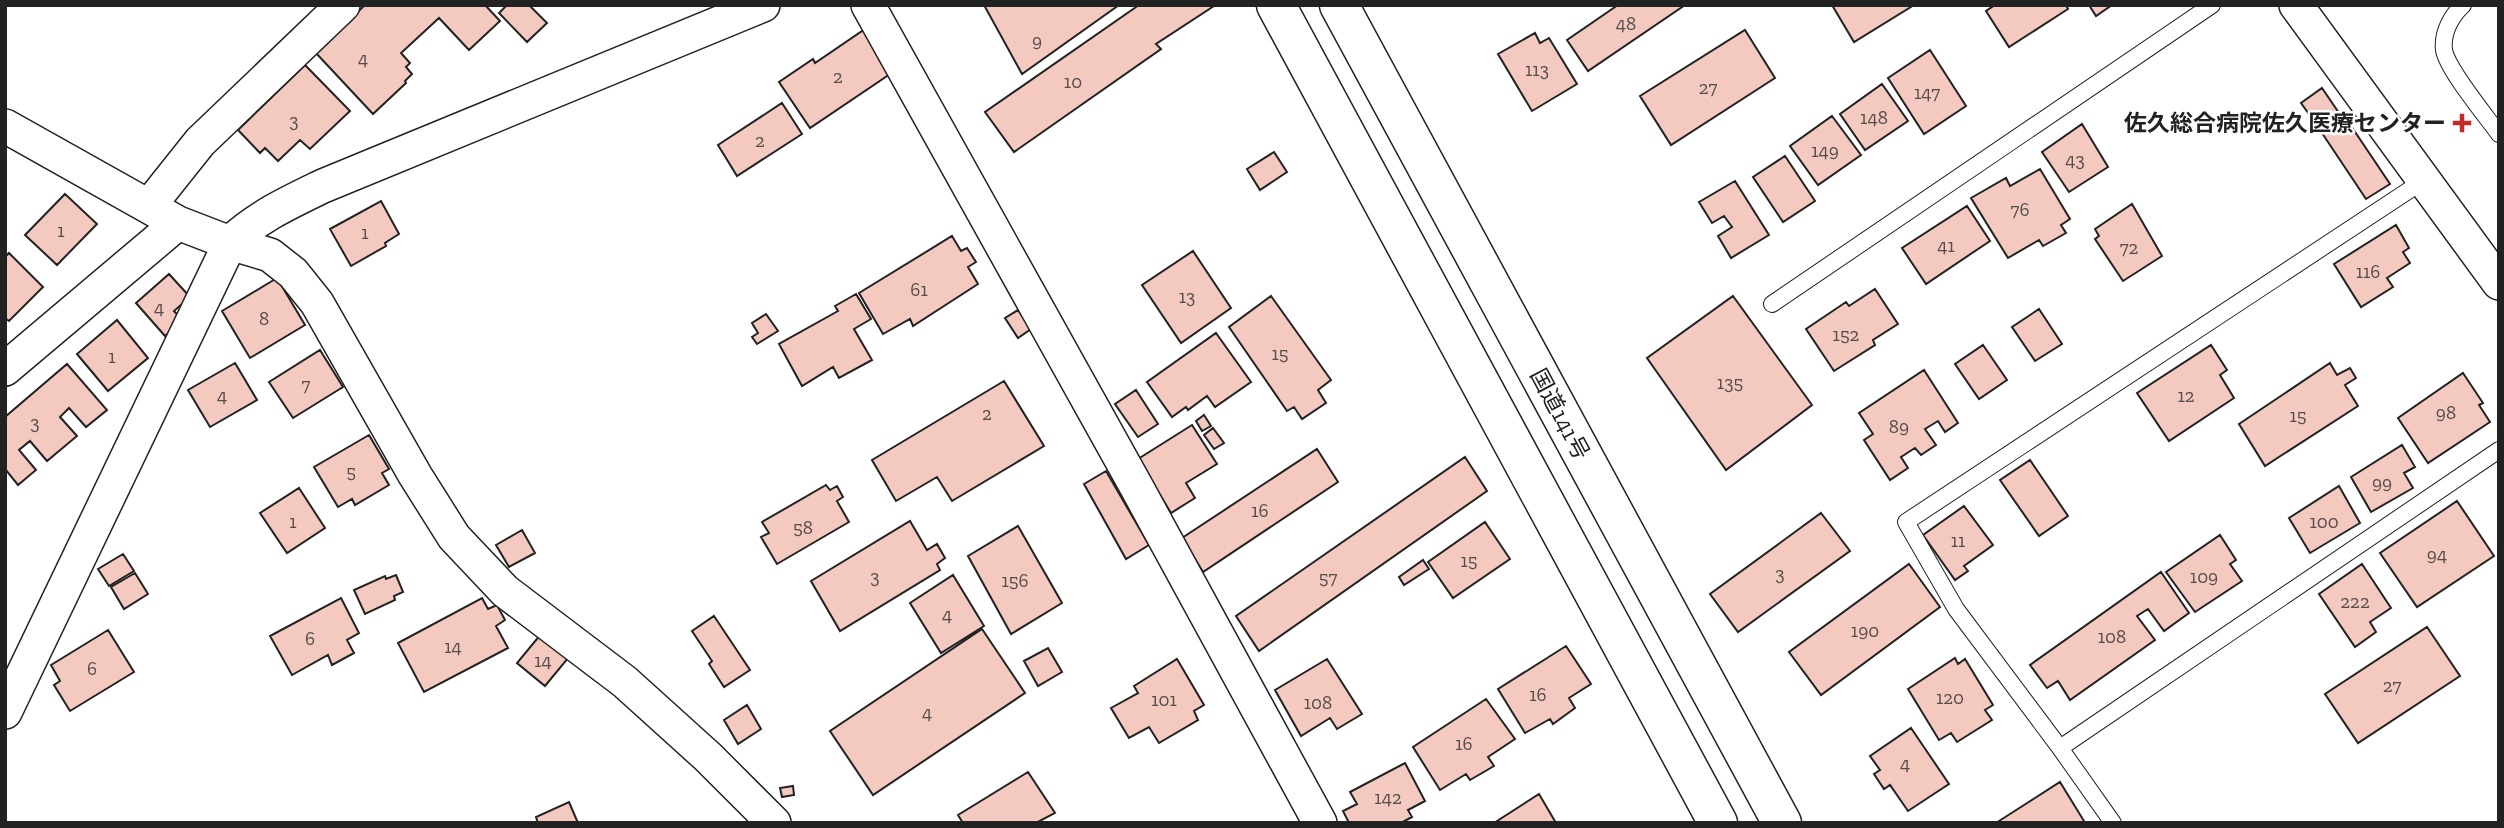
<svg xmlns="http://www.w3.org/2000/svg" width="2504" height="828" font-family="'Zilla Slab','Noto Sans JP',serif">
<rect width="100%" height="100%" fill="#fff"/>
<path fill="#f3c9c0" stroke="#222" stroke-width="2" d="M365,5h120l15,16 -31,29 -30,-32 -38,35 9,10 -4,4 6,7 -7,7 1,2 -33,31 -58,-62z
M507,5h22l18,18 -20,19 -28,-29z
M984,5h135l-97,69z
M1139,5l75,1 -58,38 5,5 -147,103 -29,-40z
M1618,5h67l-97,66 -21,-31z
M1832,5h82l-60,37z
M1995,5h71l2,4 -59,38 -23,-36z
M2089,5h23l-16,11z
M868,27l28,43 -86,58 -31,-46 34,-23 2,4z
M1745,30l30,48 -104,67 -31,-49z
M1535,33l5,10 9,-5 28,46 -45,27 -34,-57z
M1930,50l36,56 -42,28 -36,-56z
M305,65l45,46 -40,38 -10,-9 -22,21 -13,-13 -5,5 -22,-23z
M1882,84l26,37 -43,29 -25,-36z
M2322,88l17,25 -20,15 -18,-25z
M782,103l20,31 -65,42 -19,-31z
M2343,114l47,70 -24,15 -46,-69z
M1832,116l29,39 -43,30 -28,-39z
M2082,124l26,43 -39,25 -27,-40z
M1274,152l13,20 -27,18 -13,-21z
M1785,156l30,45 -32,21 -30,-45z
M2040,169l30,50 -9,6 5,8 -23,13 -4,-6 -31,18 -37,-60 35,-20 4,8z
M1735,181l34,54 -38,23 -13,-22 14,-9 -8,-11 -12,7 -13,-21z
M65,194l32,30 -40,41 -32,-30z
M381,201l18,33 -14,9 1,3 -35,20 -21,-37z
M2132,204l30,52 -39,25 -28,-42 4,-3 -4,-7z
M1967,206l23,35 -64,43 -24,-36z
M2396,225l13,23 -6,4 7,11 -23,15 6,9 -32,20 -27,-43z
M952,236l9,15 6,-3 9,14 -8,5 10,17 -65,42 -3,-7 -27,15 -24,-41z
M1193,251l38,57 -50,35 -39,-58z
M9,253l34,34 -34,34 -4,-3v-61z
M169,274l21,23 -16,14 9,10 -18,15 -29,-33z
M277,278l28,47 -55,33 -28,-47z
M1875,289l23,35 -25,16 2,5 -41,26 -28,-42 40,-27 3,4z
M856,294l15,25 -17,10 18,31 -33,18 -6,-11 -31,19 -23,-42 59,-33 -3,-5z
M1271,296l60,84 -13,10 8,13 -24,16 -8,-12 -7,4 -58,-84z
M1733,296l79,109 -86,65 -79,-112z
M2039,309l23,35 -27,17 -23,-34z
M1018,310l13,19 -13,9 -13,-20z
M766,314l12,17 -21,13 -5,-7 6,-4 -6,-10z
M117,320l31,38 -40,33 -31,-37z
M1216,333l35,49 -36,25 -8,-11 -19,14 -2,-3 -14,10 -25,-35z
M1983,345l24,35 -28,19 -24,-35z
M2211,345l16,25 -7,5 14,23 -65,43 -32,-48z
M320,350l23,37 -50,31 -24,-36z
M235,363l22,37 -47,27 -22,-37z
M2330,363l7,12 13,-7 6,10 -11,7 13,21 -93,60 -26,-42z
M67,364l40,46 -21,17 -17,-19 -9,9 17,19 -30,25 -17,-20 -11,9 17,20 -18,15 -13,-16v-52z
M1924,370l34,53 -13,9 -7,-11 -13,8 11,16 -15,10 -6,-7 -14,9 7,11 -18,12 -26,-40 9,-6 -14,-21z
M2463,373l20,30 -4,2 11,17 -62,41 -30,-45z
M1004,381l40,65 -92,55 -15,-24 -41,24 -24,-41z
M1136,390l22,34 -20,13 -23,-33z
M1204,415l7,11 -9,5 -6,-10z
M1192,425l25,39 -31,19 9,15 -24,15 -33,-54z
M1213,428l11,15 -10,6 -10,-14z
M369,435l20,34 -7,4 7,12 -34,20 -3,-6 -14,8 -24,-40z
M2402,445l13,22 -11,6 9,15 -42,24 -20,-35z
M1317,449l21,33 -135,90 -21,-34z
M1465,457l22,34 -228,160 -23,-35z
M2030,460l38,56 -29,20 -39,-56z
M1106,471l43,74 -23,14 -42,-75z
M826,485l4,5 7,-4 6,11 -6,4 12,21 -72,42 -16,-27 8,-4 -7,-11z
M2339,486l21,37 -50,30 -21,-35z
M299,488l26,40 -38,25 -27,-40z
M2457,501l37,55 -77,51 -37,-54z
M1964,506l29,39 -29,21 4,5 -13,9 -32,-45z
M1821,513l29,38 -112,81 -28,-38z
M910,521l17,29 10,-6 8,14 -8,6 3,6 -100,61 -29,-50z
M1485,522l25,37 -57,39 -25,-36z
M1018,526l44,77 -51,31 -43,-78z
M522,530l13,23 -26,14 -13,-22z
M2220,535l16,25 -6,4 12,17 -47,31 -29,-40z
M123,554l11,17 -25,15 -11,-17z
M1423,560l6,9 -25,16 -5,-8z
M1909,564l31,43 -119,88 -32,-43z
M2362,564l29,44 -21,14 6,10 -21,15 -36,-53z
M2161,572l28,41 -25,18 -16,-22 -11,7 18,24 -85,60 -12,-19 -11,7 -17,-23z
M135,573l13,21 -24,15 -13,-22z
M396,575l7,17 -9,4 1,4 -30,14 -11,-24 31,-14 1,3z
M953,575l31,51 -43,27 -31,-50z
M341,598l18,35 -12,7 7,13 -22,12 -4,-10 -36,20 -22,-39z
M482,598l6,11 9,-4 8,15 -9,6 12,22 -84,44 -26,-49z
M714,616l36,54 -26,17 -15,-23 3,-3 -20,-30z
M2427,627l33,49 -102,67 -33,-49z
M982,629l43,64 -152,102 -43,-64z
M108,630l26,42 -64,39 -16,-26 6,-4 -9,-16z
M541,634l28,23 -24,29 -28,-23z
M1566,646l25,38 -22,14 6,10 -22,16 -3,-5 -25,14 -27,-44z
M1048,648l14,24 -24,14 -14,-25z
M1955,658l3,6 7,-5 28,46 -8,5 7,10 -35,22 -6,-9 -12,7 -31,-51z
M1177,659l27,46 -10,6 4,9 -39,23 -10,-16 -20,11 -18,-30 27,-15 -4,-7z
M1327,659l35,55 -25,15 -7,-11 -29,18 -26,-46z
M1486,699l29,40 -27,18 6,9 -24,14 -4,-6 -26,16 -27,-43z
M747,705l14,24 -23,15 -14,-24z
M1911,728l38,56 -41,27 -18,-26 -6,4 -10,-15 6,-4 -10,-14z
M1405,763l20,38 -17,9 4,7 -11,6h-52l-6,-12 14,-7 -7,-12z
M1028,772l27,41 -19,10h-73l-5,-8z
M2060,782l24,39 -4,2h-80l-1,-2z
M793,786l1,9 -12,2 -2,-9z
M1539,794l17,29h-62z
M569,802l9,21h-40l-2,-6z"/>
<g fill="none" stroke-linecap="round" stroke-linejoin="round">
<defs>
<path id="service" d="M2463,5c-12,11 -21,28 -19,45 3,19 42,66 55,84
M1772,304l440,-299
M2060,748l439,-298
M2113,823l-53,-75 -104,-139 -50,-87 517,-341"/>
<path id="minor" d="M868,5l268,481 184,337
M2296,5l203,278
M5,126l173,97 52,20c27,-26 60,-41 93,-57l440,-181
M149,206l51,-64 143,-137
M5,369l173,-146
M5,712l225,-469 40,12 23,18 24,30 98,172 39,62 51,54 120,91 83,75 66,66"/>
<path id="trunk" d="M1276,5l442,818
M1339,5l443,818"/>
</defs>
<use href="#service" stroke="#222" stroke-width="18"/>
<use href="#minor" stroke="#222" stroke-width="36"/>
<use href="#trunk" stroke="#222" stroke-width="41"/>
<use href="#service" stroke="#fff" stroke-width="16"/>
<use href="#minor" stroke="#fff" stroke-width="33"/>
<use href="#trunk" stroke="#fff" stroke-width="38"/>
</g>
<path fill="#c62828" stroke="#fff" stroke-width="2.5" d="M2458.5 112.5h7v7h7v7h-7v7h-7v-7h-7v-7h7z"/>
<g text-anchor="middle" stroke-width="5" stroke-linejoin="round" paint-order="stroke">
<g font-size="19" fill="#564c4a">
<text x="1626" y="30">48</text>
<text x="1037" y="47">9</text>
<text x="363" y="65">4</text>
<text x="1537" y="76">113</text>
<text x="838" y="83">2</text>
<text x="1073" y="88">10</text>
<text x="1708" y="94">27</text>
<text x="1927" y="99">147</text>
<text x="1874" y="124">148</text>
<text x="294" y="127">3</text>
<text x="760" y="147">2</text>
<text x="1825" y="157">149</text>
<text x="2075" y="166">43</text>
<text x="2020" y="216">76</text>
<text x="61" y="237">1</text>
<text x="365" y="239">1</text>
<text x="1946" y="252">41</text>
<text x="2129" y="254">72</text>
<text x="2368" y="278">116</text>
<text x="919" y="296">61</text>
<text x="1187" y="303">13</text>
<text x="159" y="314">4</text>
<text x="264" y="325">8</text>
<text x="1846" y="341">152</text>
<text x="1280" y="360">15</text>
<text x="112" y="363">1</text>
<text x="1730" y="389">135</text>
<text x="306" y="391">7</text>
<text x="222" y="402">4</text>
<text x="2186" y="402">12</text>
<text x="2446" y="419">98</text>
<text x="987" y="420">2</text>
<text x="2298" y="422">15</text>
<text x="35" y="429">3</text>
<text x="1899" y="433">89</text>
<text x="351" y="478">5</text>
<text x="2382" y="489">99</text>
<text x="1260" y="517">16</text>
<text x="293" y="528">1</text>
<text x="2324" y="528">100</text>
<text x="803" y="534">58</text>
<text x="1958" y="547">11</text>
<text x="2437" y="561">94</text>
<text x="1469" y="567">15</text>
<text x="1780" y="580">3</text>
<text x="875" y="583">3</text>
<text x="2204" y="583">109</text>
<text x="1328" y="584">57</text>
<text x="1015" y="587">156</text>
<text x="2355" y="608">222</text>
<text x="947" y="621">4</text>
<text x="1865" y="637">190</text>
<text x="2112" y="643">108</text>
<text x="310" y="645">6</text>
<text x="453" y="653">14</text>
<text x="543" y="667">14</text>
<text x="92" y="675">6</text>
<text x="2392" y="692">27</text>
<text x="1538" y="701">16</text>
<text x="1950" y="704">120</text>
<text x="1164" y="706">101</text>
<text x="1318" y="709">108</text>
<text x="927" y="719">4</text>
<text x="1464" y="750">16</text>
<text x="1905" y="770">4</text>
<text x="1388" y="804">142</text>
</g>
<g font-size="23" font-weight="bold" fill="#222" stroke="#fff" text-anchor="end">
<text x="2446" y="131">佐久総合病院佐久医療センター</text>
</g>
<g font-size="23" fill="#222" stroke="#fff">
<text transform="translate(1560 414) rotate(62)" y="8">国道141号</text>
</g>
</g>
<rect width="2504" height="828" fill="none" stroke="#222222" stroke-width="14"/>
</svg>
